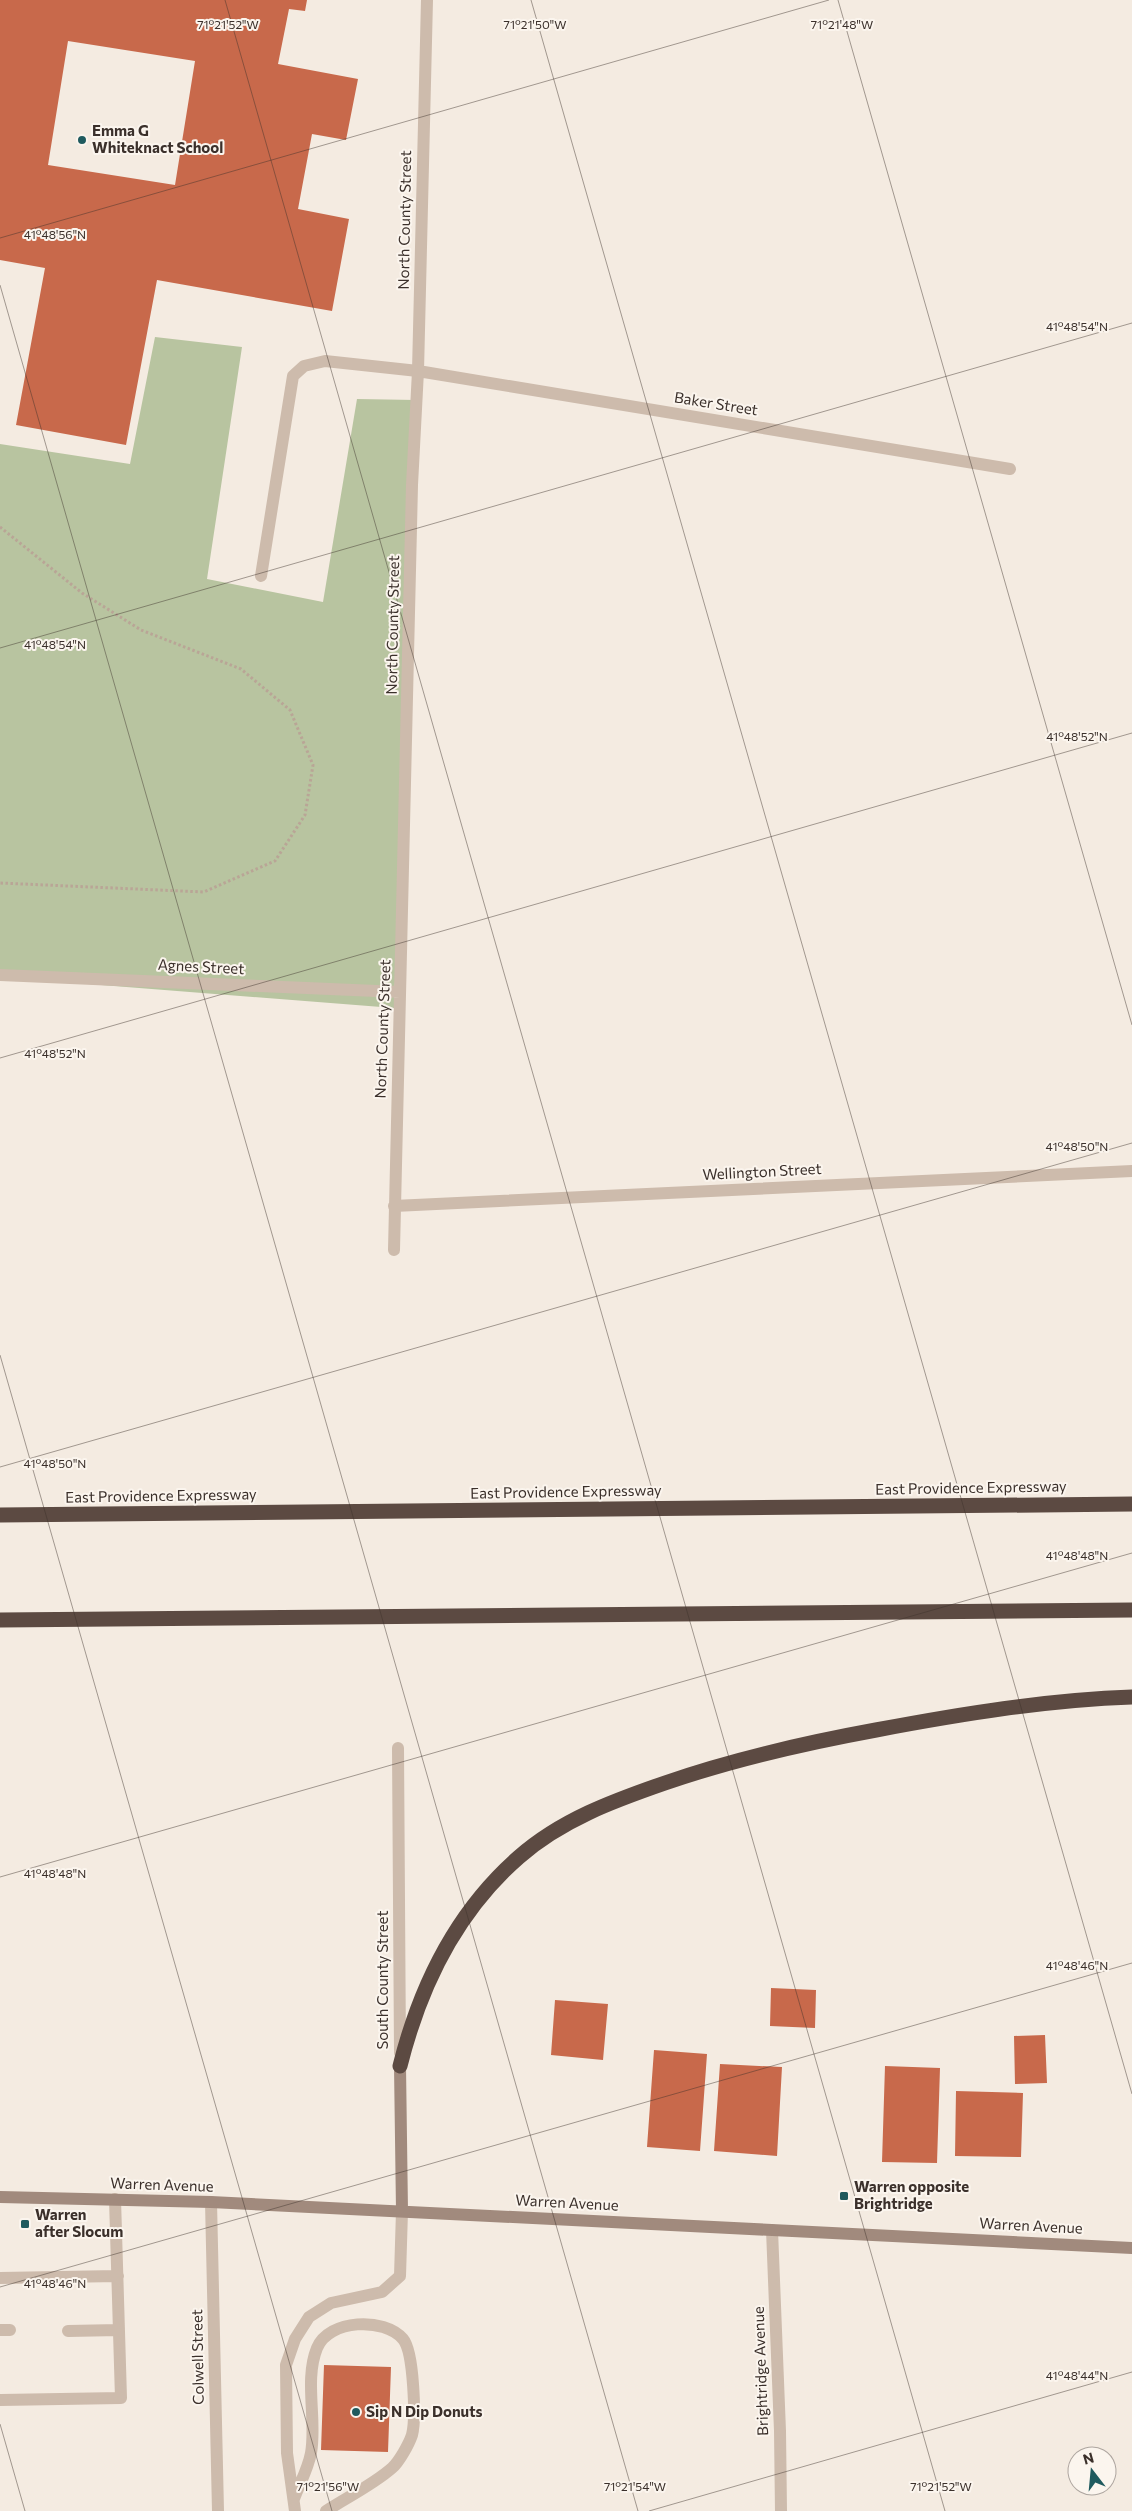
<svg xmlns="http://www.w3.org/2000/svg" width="1132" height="2511" font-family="Commissioner,sans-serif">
<rect width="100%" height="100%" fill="#f4ebe1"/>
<path fill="#b8c4a0" d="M155,337l87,10 -35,232 116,23 34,-203 59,1 -22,608 -394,-31v-533l130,20z"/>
<path fill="#c8694b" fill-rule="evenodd" d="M0,0h307l-2,11 -16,-2 -11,55 80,15 -12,61 -34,-6 -14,75 51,10 -17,92 -175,-31 -31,165 -110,-20 29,-157 -45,-8zM68,41l127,20 -20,124 -127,-20z
M771,1988l45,2 -1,38 -45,-2z
M555,2000l53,4 -5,56 -52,-5z
M1045,2035l2,48 -32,1 -1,-48z
M654,2050l53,4 -7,97 -53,-4z
M720,2064l62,3 -5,89 -63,-5z
M885,2066l55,2 -3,95 -55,-1z
M956,2091l67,2 -2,64 -66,-1z
M324,2365l67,2 -3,85 -67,-2z"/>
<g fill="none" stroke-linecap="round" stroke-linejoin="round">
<path stroke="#b9a596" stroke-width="3" stroke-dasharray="2.5 2.5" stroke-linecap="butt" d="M0,527l82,66 59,37 100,39 49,41 23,55 -8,50 -30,46 -71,31 -204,-9"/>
<path stroke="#cdbbac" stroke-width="12" d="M261,576l32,-200 11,-10 21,-5 93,10
M0,2278l118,-2
M0,2330h10
M68,2331l51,-1
M0,2400l121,-2 -6,-199
M294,2499c5,-14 14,-30 17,-46 6,-33 -7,-73 6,-105 12,-29 67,-31 86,-9 11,13 13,80 9,96 -3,9 -13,27 -20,33 -18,16 -46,30 -66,43
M295,2511l-8,-58 -1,-88 9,-26 14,-22 22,-14 51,-11 18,-16 2,-65"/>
<path stroke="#cdbbac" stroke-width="12" d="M418,371l592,98
M0,975l400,17
M394,1206l738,-35
M394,1250l18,-765 6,-114 9,-371
M398,1748l2,305
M211,2202l7,309"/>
<path stroke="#cdbbac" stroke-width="12" d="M772,2230l8,201 1,80"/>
<path stroke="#a18a7d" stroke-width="12" d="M400,2066l2,145
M0,2197l211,5 921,46"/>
<path stroke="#5c4a42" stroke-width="15" d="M0,1515l1132,-11
M0,1620l1132,-10
M400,2066c20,-80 56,-154 119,-209 42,-37 94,-56 146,-74 69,-24 140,-40 211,-53 85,-16 170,-30 256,-33"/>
</g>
<path fill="none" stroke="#3b302b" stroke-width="1" stroke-opacity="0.45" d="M225,0l720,2511M531,0l601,2094M838,0l294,1025M0,238l829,-238M0,285l638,2226M0,648l1132,-325M0,1058l1132,-325M0,1355l332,1156M0,1467l1132,-324M0,1877l1132,-324M0,2287l1132,-324M0,2424l25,87M649,2511l483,-139"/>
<g fill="#1f5a5e" stroke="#fbf5ee" stroke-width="2">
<circle cx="82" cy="140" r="5"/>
<rect x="839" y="2191" width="10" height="10" rx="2.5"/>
<rect x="20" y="2219" width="10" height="10" rx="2.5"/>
<circle cx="356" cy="2412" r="5"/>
</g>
<g text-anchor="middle" stroke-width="4" stroke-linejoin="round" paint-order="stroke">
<g font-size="15" font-weight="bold" fill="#3b302b" stroke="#fbf5ee" text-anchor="start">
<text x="92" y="136">Emma G<tspan x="92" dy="17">Whiteknact School</tspan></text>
<text x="854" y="2192">Warren opposite<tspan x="854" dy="17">Brightridge</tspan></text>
<text x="35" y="2220">Warren<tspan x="35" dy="17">after Slocum</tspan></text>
<text x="366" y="2417">Sip N Dip Donuts</text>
</g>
<g font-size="15" fill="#3b302b" stroke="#fbf5ee">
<text transform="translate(405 220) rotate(-89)" y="5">North County Street</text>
<text transform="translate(716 404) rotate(9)" y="5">Baker Street</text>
<text transform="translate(393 625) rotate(-89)" y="5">North County Street</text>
<text transform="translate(201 967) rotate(3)" y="5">Agnes Street</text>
<text transform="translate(383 1029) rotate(-88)" y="5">North County Street</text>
<text transform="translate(762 1172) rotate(-3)" y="5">Wellington Street</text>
<text transform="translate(971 1488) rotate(-1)" y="5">East Providence Expressway</text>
<text transform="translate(566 1492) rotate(-1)" y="5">East Providence Expressway</text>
<text transform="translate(161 1496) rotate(-1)" y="5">East Providence Expressway</text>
<text transform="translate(383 1980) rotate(-90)" y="5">South County Street</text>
<text transform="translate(162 2185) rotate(2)" y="5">Warren Avenue</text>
<text transform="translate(567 2203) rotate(3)" y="5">Warren Avenue</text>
<text transform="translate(1031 2226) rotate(3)" y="5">Warren Avenue</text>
<text transform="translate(198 2357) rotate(-91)" y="5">Colwell Street</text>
<text transform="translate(761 2371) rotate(-92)" y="5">Brightridge Avenue</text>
</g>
</g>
<g font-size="12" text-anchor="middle" fill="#3b302b" stroke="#fbf5ee" stroke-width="4" stroke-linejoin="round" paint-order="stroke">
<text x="228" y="29">71°21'52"W</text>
<text x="535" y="29">71°21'50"W</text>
<text x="842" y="29">71°21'48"W</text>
<text x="55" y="239">41°48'56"N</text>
<text x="1077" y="331">41°48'54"N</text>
<text x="55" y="649">41°48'54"N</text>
<text x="1077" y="741">41°48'52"N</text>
<text x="55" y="1058">41°48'52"N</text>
<text x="1077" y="1151">41°48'50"N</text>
<text x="55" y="1468">41°48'50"N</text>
<text x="1077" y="1560">41°48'48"N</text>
<text x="55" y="1878">41°48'48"N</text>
<text x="1077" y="1970">41°48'46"N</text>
<text x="55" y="2288">41°48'46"N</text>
<text x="1077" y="2380">41°48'44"N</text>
<text x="328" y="2491">71°21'56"W</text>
<text x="635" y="2491">71°21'54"W</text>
<text x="941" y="2491">71°21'52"W</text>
</g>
<g transform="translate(1092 2471) rotate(344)"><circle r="24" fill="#fbf5ee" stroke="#aea6a0"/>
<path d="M0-4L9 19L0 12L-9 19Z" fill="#1f5a5e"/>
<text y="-8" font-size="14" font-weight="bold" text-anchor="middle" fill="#3b302b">N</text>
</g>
</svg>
